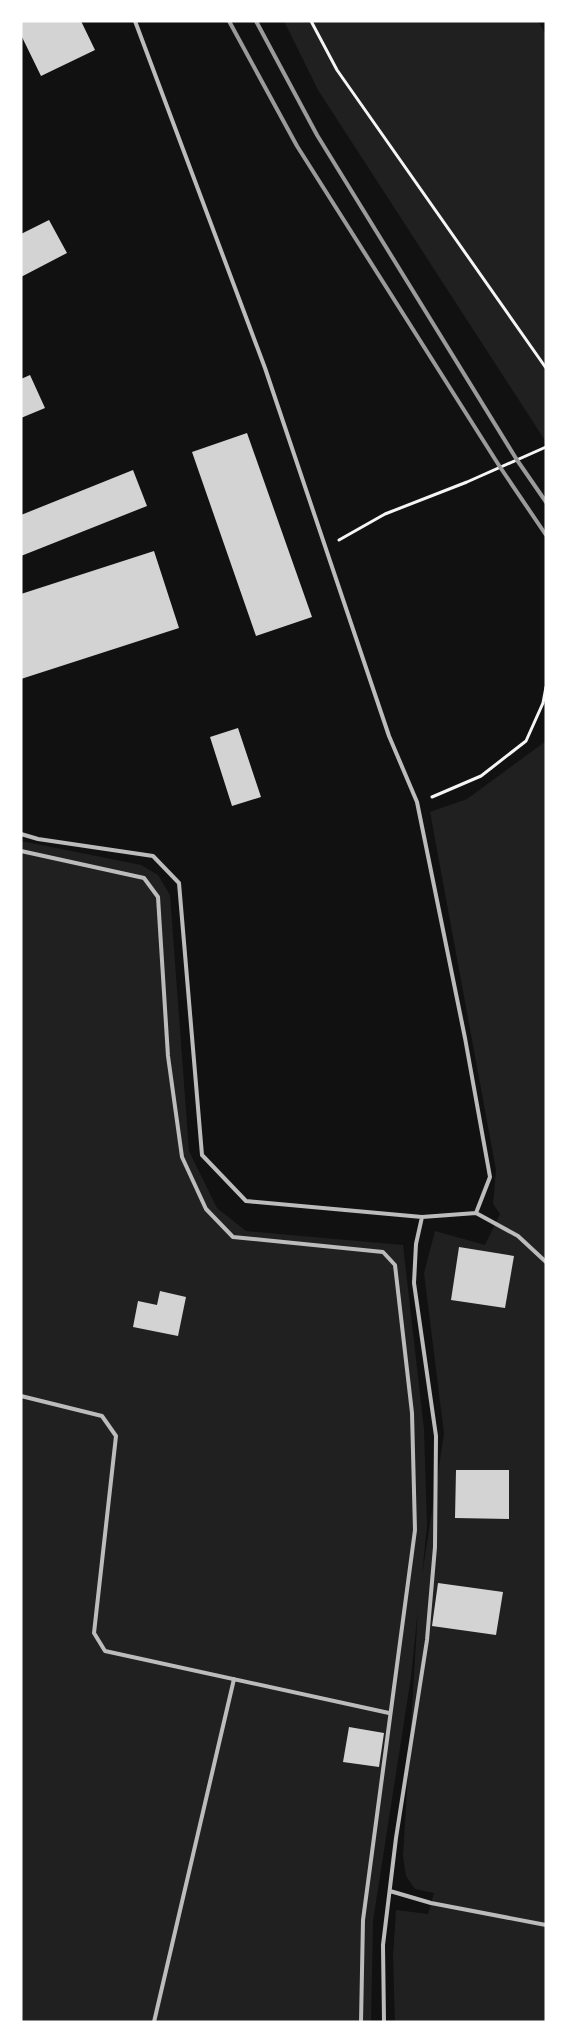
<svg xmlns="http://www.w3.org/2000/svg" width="567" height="2043" font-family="'IBM Plex Serif',serif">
<rect width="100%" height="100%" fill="#111"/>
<path fill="#202020" d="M284,21h254l8,14v407l-228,-352z
M546,741v1281h-151l-2,-65 3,-47 32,4 6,-21 -19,-4 -9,-13 -3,-20 15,-247 -7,68 -38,244 -2,101h-350v-1181l120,24 17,10 12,20 19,256 28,57 29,23 157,14 21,184 3,97 -5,49 22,-141 -20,-161 11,-42 50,14 15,-31 -7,-10 3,-34 -66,-358 37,-13z"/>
<path fill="#d3d3d3" d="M21,21h60l14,29 -54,26 -20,-41z
M49,220l18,33 -46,24v-43z
M30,375l15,33 -24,10v-39z
M247,433l65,184 -56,19 -64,-184z
M133,470l14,36 -126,50v-41z
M154,551l25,77 -158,51v-85z
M238,728l23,69 -29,9 -22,-69z
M459,1247l55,9 -9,52 -54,-8z
M160,1291l26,6 -8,39 -45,-9 5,-26 19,4z
M456,1470h53v49l-54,-1z
M438,1583l65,9 -7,43 -64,-9z
M349,1727l35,6 -5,34 -36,-5z"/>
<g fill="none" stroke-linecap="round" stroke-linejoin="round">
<path stroke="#f5f5f5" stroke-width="3" d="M311,21l26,49 209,298
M339,540l46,-26 82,-32 79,-35
M432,797l49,-21 45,-35 17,-38 3,-16"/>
<path stroke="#bcbcbc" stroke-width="4" d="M135,21l130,347 124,368 28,66 48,236 25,139 -14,36
M21,834l17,5 115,17 26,27 23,272 44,46 176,16 54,-4 42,23 28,26
M21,851l123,27 14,19 10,159 14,101 24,52 27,28 150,15 12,13 17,148 3,117 -52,390 -2,102
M21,1396l81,20 14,20 -22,197 11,18 284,62
M390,1891l41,12 115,22
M154,2022l80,-343
M384,2022l-1,-77 13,-107 31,-198 8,-93 1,-111 -22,-153 2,-39 6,-27"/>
<path stroke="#9a9a9a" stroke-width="4" d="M229,21l68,125 203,321 46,68
M256,21l61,114 200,325 29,42"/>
</g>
<rect width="567" height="2043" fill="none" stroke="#ffffff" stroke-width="45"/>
</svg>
